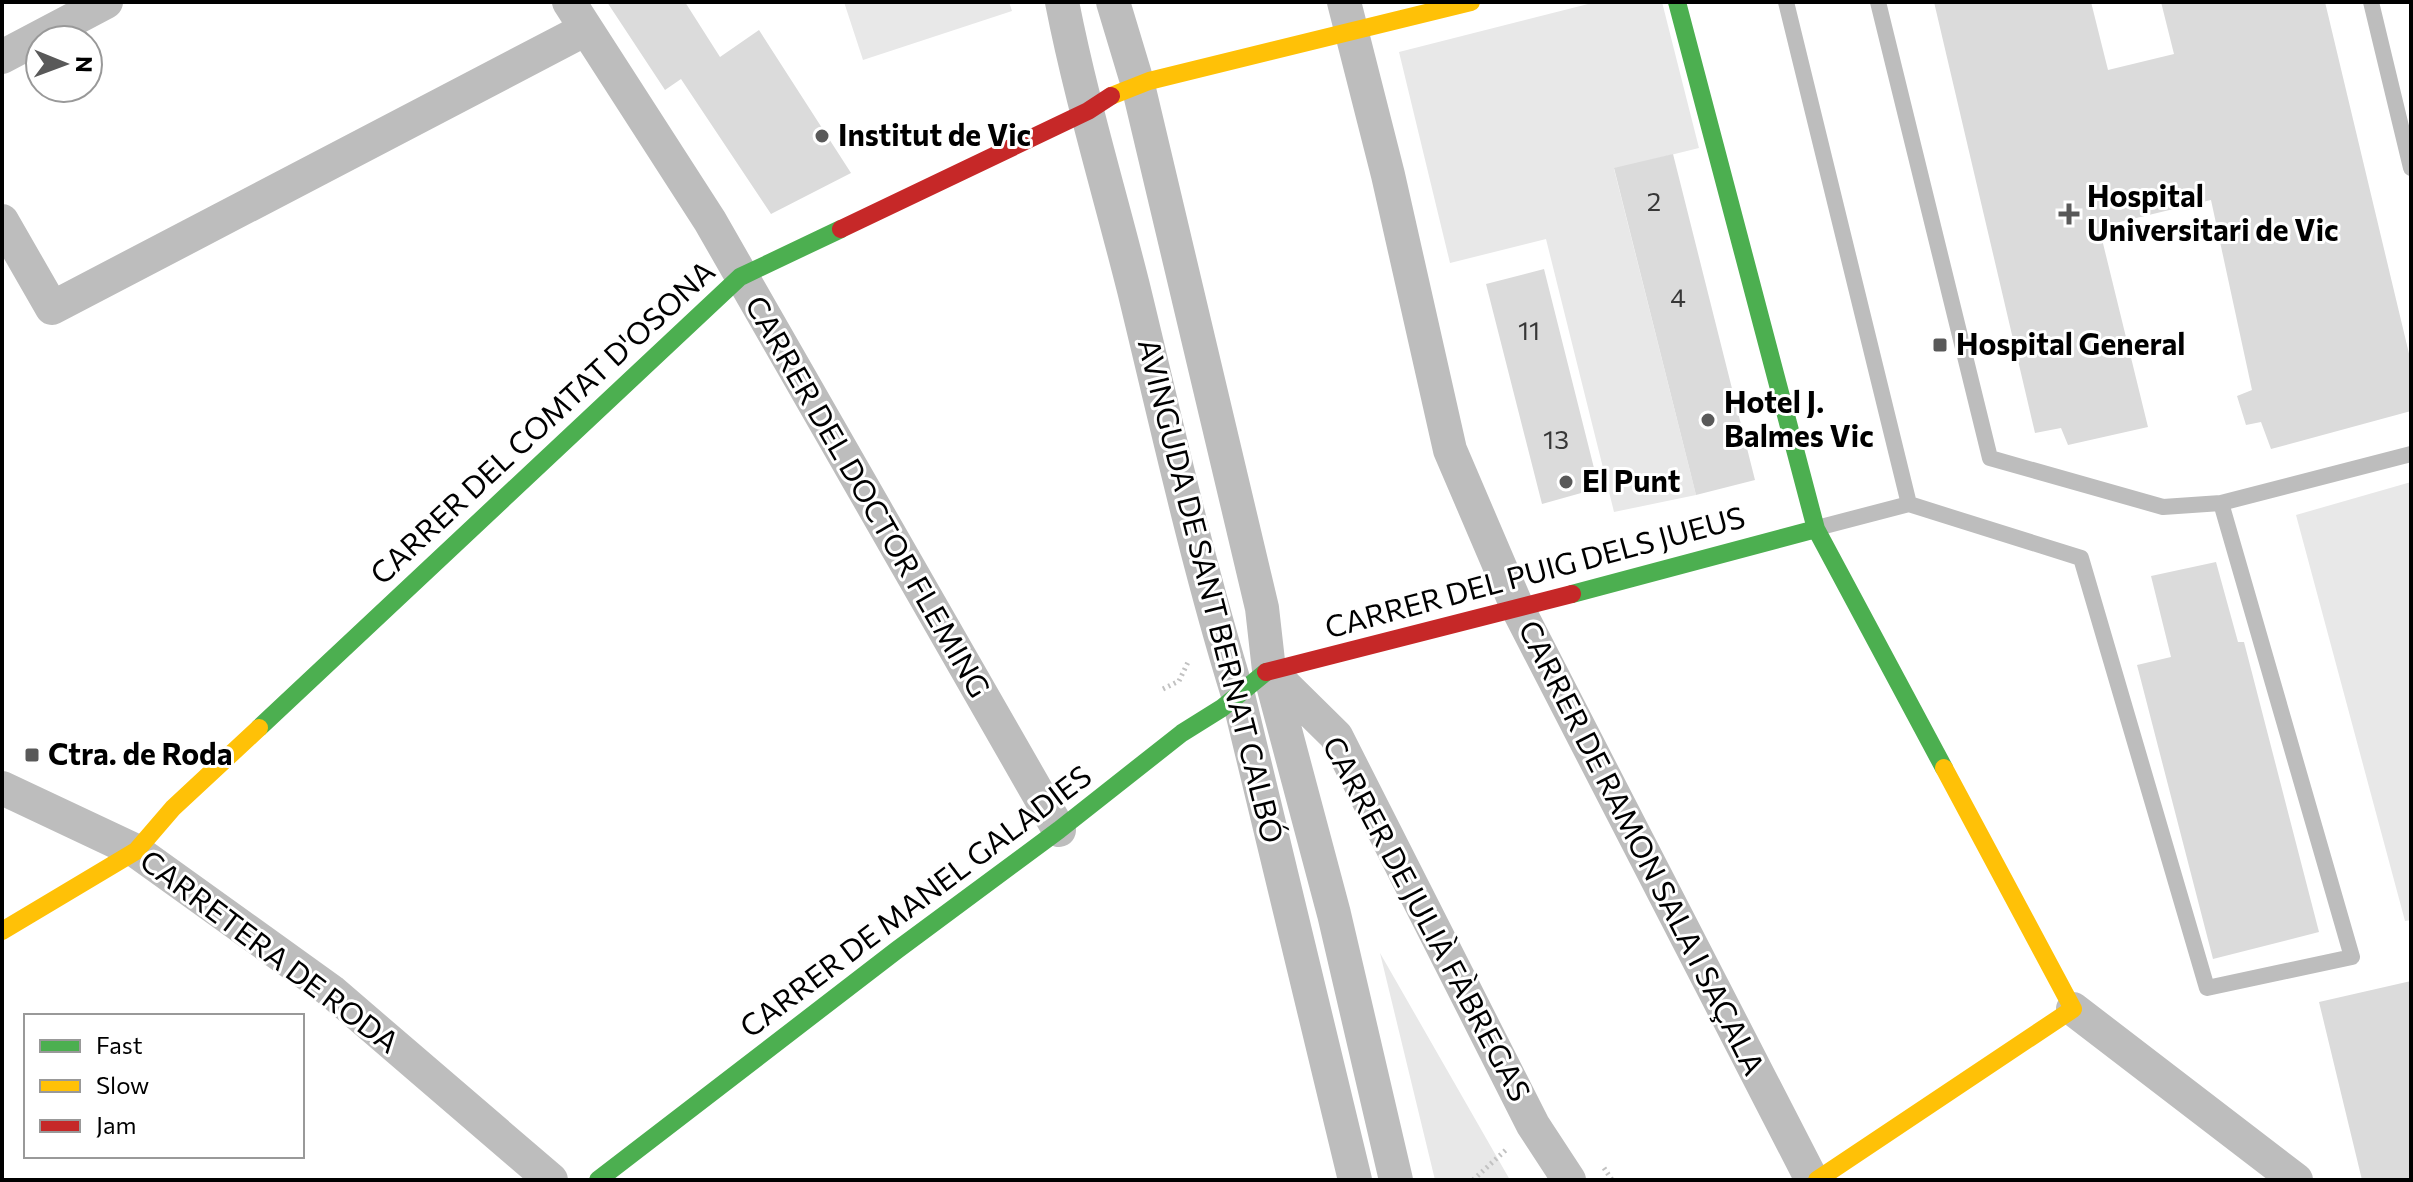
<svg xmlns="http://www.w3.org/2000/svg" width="2413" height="1182" font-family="Commissioner,sans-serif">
<rect width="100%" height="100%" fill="#fff"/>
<path fill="#e8e8e8" d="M844,2h165l3,9 -149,49z
M1596,2h66l37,146 -85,21 82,326 -82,17 -68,-273 -96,24 -51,-211z
M2411,482v438l-6,1 -109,-406z
M1380,953l130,227h-75z"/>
<path fill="#dbdbdb" d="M607,2h78l35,55 39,-27 92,143 -80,41 -90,-135 -16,11z
M1934,2h157l17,68 66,-16 -13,-52h164l86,360v49l-140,38 -10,-27 -15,3 -9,-29 15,-6 -41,-190 -112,27 49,200 -80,18 -7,-17 -26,5z
M1673,154l82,326 -59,15 -82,-327z
M1544,269l55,219 -57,16 -56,-220z
M2216,562l22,80h6l75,290 -106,27 -76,-294 34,-8 -20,-81z
M2411,981v199h-49l-43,-178z"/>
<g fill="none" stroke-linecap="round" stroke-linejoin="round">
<path stroke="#c2c2c2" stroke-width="5" stroke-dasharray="2 4" stroke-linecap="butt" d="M1163,689l16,-8 10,-21
M1604,1168l8,12
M1473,1180l35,-32"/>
<path stroke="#bdbdbd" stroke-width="16" d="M1786,2l123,502
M1878,2l112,456 173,49 58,-4 190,-49
M2371,2l40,166
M1817,528l92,-24 172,54 126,430 145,-31 -131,-454"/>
<path stroke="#bdbdbd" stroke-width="34" d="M569,2l141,219 349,609
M1062,2c19,97 48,192 72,288 33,136 63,272 104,405l117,485
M1113,2l25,83 124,523 7,62 65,244 62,266
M1344,2l44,173 62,275 68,159 294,571
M2,57l104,-55
M2,221l50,87 534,-279
M1269,670l67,66 197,389 36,55
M2,788l134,63 195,140 220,189
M2073,1009l223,171"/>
<path stroke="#4caf50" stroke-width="18" d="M1677,2l139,527 128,239
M1572,594l244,-65
M259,728l481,-451 101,-48
M598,1180l299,-230 162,-120 123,-97 40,-25 44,-36"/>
<path stroke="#ffc107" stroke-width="18" d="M1111,96l38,-15 322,-79
M2,931l134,-80 37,-43 86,-80
M1817,1180l256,-171 -129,-241"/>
<path stroke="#c62828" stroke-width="18" d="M841,229l247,-118 23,-15
M1266,672l306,-78"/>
</g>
<g fill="#595959" stroke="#fff" stroke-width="3">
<circle cx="822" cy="136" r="8"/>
<path d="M2065 202h8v8h8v8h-8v8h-8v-8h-8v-8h8z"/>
<rect x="1932" y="337" width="16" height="16" rx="4"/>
<circle cx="1708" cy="420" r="8"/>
<circle cx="1566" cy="482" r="8"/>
<rect x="24" y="747" width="16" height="16" rx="4"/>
</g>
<g text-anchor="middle" stroke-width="6" stroke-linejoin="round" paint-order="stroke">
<g font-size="26" fill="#373737">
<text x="1654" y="211">2</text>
<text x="1678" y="307">4</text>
<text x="1529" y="340">11</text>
<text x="1556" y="449">13</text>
</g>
<g font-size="30" font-weight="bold" fill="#000" stroke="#fff" text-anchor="start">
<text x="838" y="146">Institut de Vic</text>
<text x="2087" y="207">Hospital<tspan x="2087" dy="34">Universitari de Vic</tspan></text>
<text x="1956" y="355">Hospital General</text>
<text x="1724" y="413">Hotel J.<tspan x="1724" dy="34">Balmes Vic</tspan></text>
<text x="1582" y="492">El Punt</text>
<text x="48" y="765">Ctra. de Roda</text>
</g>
<g font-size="30" fill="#000" stroke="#fff">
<text transform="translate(543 423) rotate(-43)" y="10">CARRER DEL COMTAT D'OSONA</text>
<text transform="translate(867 497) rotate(60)" y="10">CARRER DEL DOCTOR FLEMING</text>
<text transform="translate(1535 573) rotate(-15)" y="10">CARRER DEL PUIG DELS JUEUS</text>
<text transform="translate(1210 591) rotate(76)" y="10">AVINGUDA DE SANT BERNAT CALBÓ</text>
<text transform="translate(1641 848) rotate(63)" y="10">CARRER DE RAMON SALA I SAÇALA</text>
<text transform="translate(916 902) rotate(-37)" y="10">CARRER DE MANEL GALADIES</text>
<text transform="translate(1426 919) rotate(62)" y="10">CARRER DE JULIÀ FÀBREGAS</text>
<text transform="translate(269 952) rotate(37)" y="10">CARRETERA DE RODA</text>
</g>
</g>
<rect width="2413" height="1182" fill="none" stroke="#000000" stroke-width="8"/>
<rect x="24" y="1014" width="280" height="144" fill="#ffffff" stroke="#999999" stroke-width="2"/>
<rect x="40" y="1040" width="40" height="12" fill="#4caf50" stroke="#999999" stroke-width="2"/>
<text x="96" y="1054" font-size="24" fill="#000000">Fast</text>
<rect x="40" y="1080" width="40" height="12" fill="#ffc107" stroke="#999999" stroke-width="2"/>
<text x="96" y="1094" font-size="24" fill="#000000">Slow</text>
<rect x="40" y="1120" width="40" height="12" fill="#c62828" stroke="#999999" stroke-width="2"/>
<text x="96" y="1134" font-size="24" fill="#000000">Jam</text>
<g transform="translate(64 64) rotate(91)"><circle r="38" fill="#ffffff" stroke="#999999" stroke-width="2"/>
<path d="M0-6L14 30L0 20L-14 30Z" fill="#595959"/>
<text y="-12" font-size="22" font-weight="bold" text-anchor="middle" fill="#000000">N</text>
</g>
</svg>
